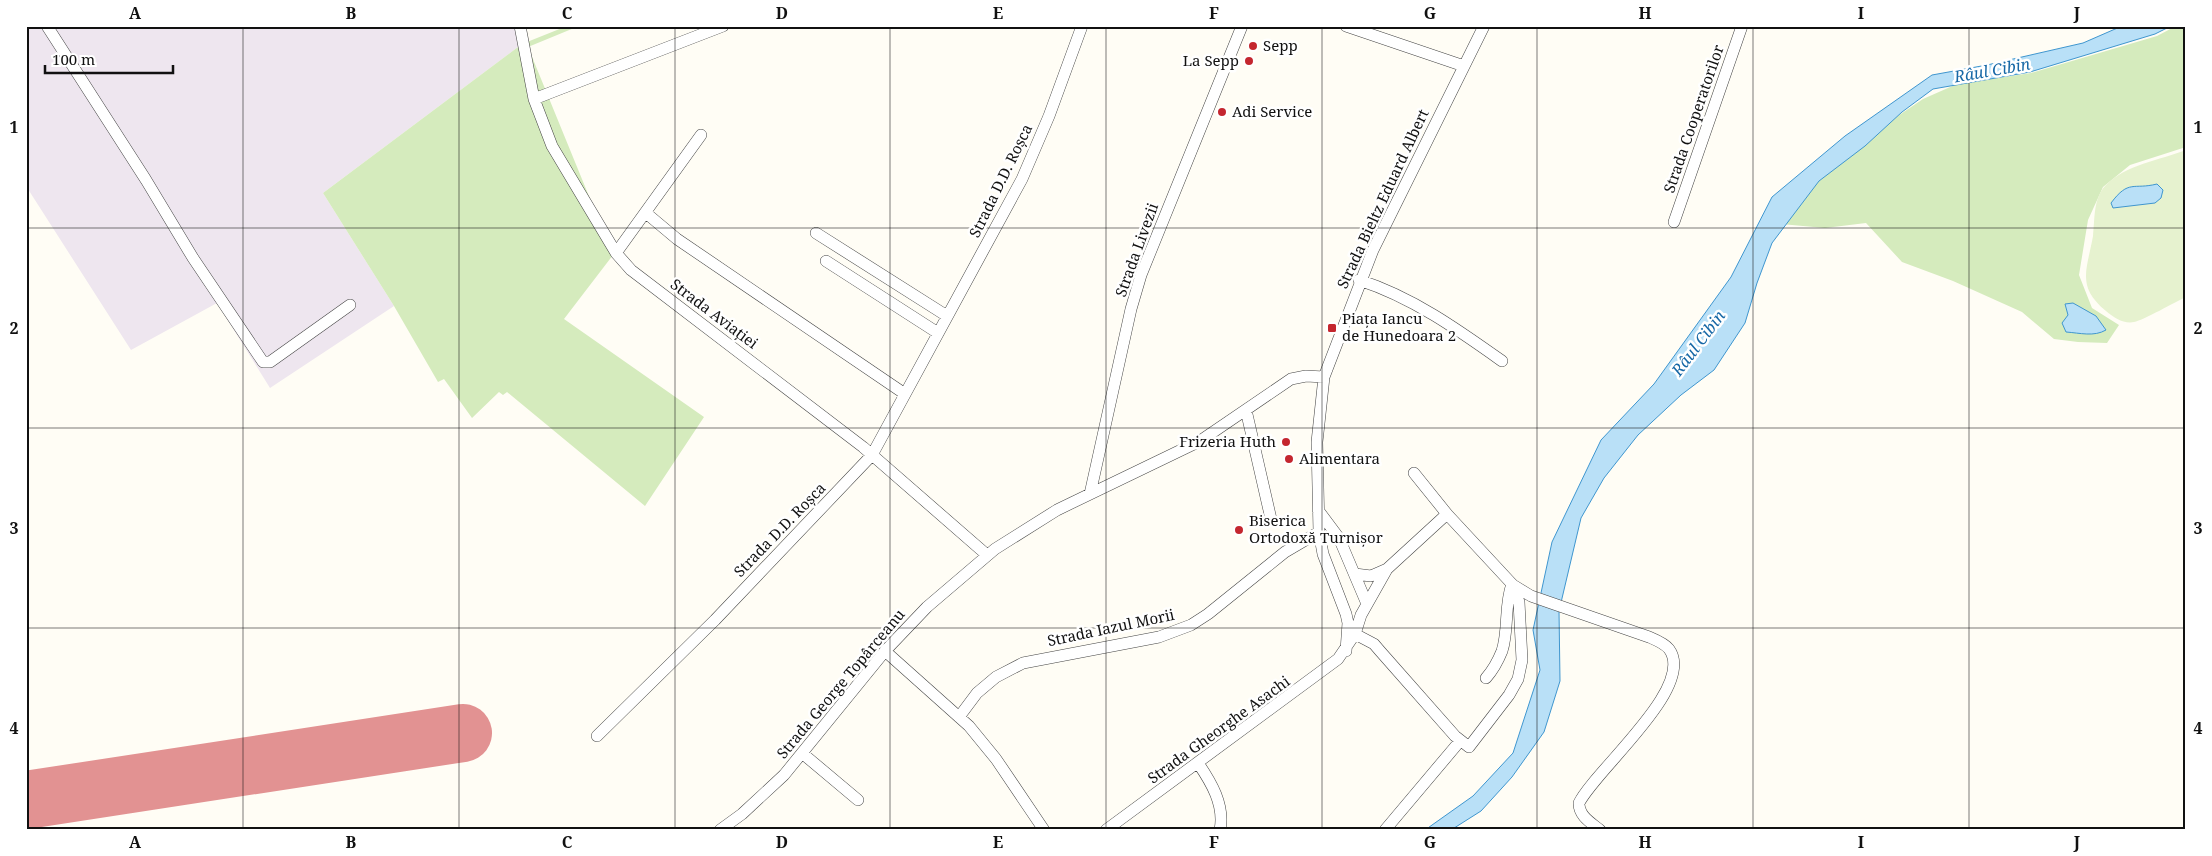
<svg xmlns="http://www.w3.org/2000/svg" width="2212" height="856" font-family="'Noto Serif',serif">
<rect width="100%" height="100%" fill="#fffdf5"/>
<path fill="#eee6ef" d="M26,26h490l6,18 -199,149 71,113 -124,82 -53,-85 -86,47 -105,-164z"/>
<path fill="#d5ebbd" d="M567,26h12l-51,21 85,208 -49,64 140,98 -59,89 -138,-114 -4,3 -4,-3 -27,26 -28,-39 -6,3 -44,-76 -71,-113 199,-149z
M2176,26h10v121l-56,18 -27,22 -15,33 -9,55 13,33 27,17 -12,18 -29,-1 -24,-3 -32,-27 -69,-31 -51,-19 -36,-39 -41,5 -44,-4 41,-57 101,-68 34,-15 74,-11 126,-37z"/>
<path fill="#e6f2cf" d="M2186,150v147c-11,5 -42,23 -52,25 -10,2 -20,-4 -28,-11 -30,-25 -19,-41 -13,-75 2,-17 0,-38 13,-51 19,-20 54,-25 80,-35z"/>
<path fill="#b9e0f7" stroke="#3f96cf" d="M2122,26h49l-16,8 -125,38 -97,17 -31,23 -37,34 -46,35 -47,62 -15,40 -12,40 -31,47 -33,25 -43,40 -34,43 -23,40 -22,93 1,70 -16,51 -32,45 -31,34 -30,19h-26l48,-34 40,-43 27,-83 -7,-40 19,-88 49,-102 53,-56 77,-107 41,-80 73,-61 87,-61 55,-10 96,-22z
M2157,184l6,6 -2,8 -6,5 -42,5 -2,-5c18,-24 22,-13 46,-19z
M2073,303l23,13 10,14c-12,7 -26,3 -40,2l-4,-9 6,-8 -3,-11z"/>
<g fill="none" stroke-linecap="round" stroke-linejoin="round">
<path stroke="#e29292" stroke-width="58" d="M26,800l437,-67"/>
<defs>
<path id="minor" d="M47,26l99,154 47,78 70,104h7l80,-57
M520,26l14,73 18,47 64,107 15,17 232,177 124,108
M1346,26l118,40
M534,99l189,-73
M646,213l31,26 228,155
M1674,222l68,-196
M816,233l131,83
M616,253l85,-118
M826,261l112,72
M1359,280c53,17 98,49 143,81
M1246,410l25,109
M1090,494l41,-185 10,-34 101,-249
M1318,510l21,28 28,66
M1355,574l16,2 16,-7
M1513,585l18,11 118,41c7,3 15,6 20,12 28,38 -74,121 -90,154 0,13 11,19 21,27
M1355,634l19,10 6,7 75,85 14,11 40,-52 9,-16 4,-19 -3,-58 -7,-18 -65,-70 -33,-41
M885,651l84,75 27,33 48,71
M1346,651l2,-28 -2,-9 -23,-60 -4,-22 -2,-90 7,-65 49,-127 111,-224
M1486,678c7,-8 12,-17 16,-27 7,-22 2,-45 10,-67
M959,717l18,-24 19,-16 27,-14 136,-26 32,-12 17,-11 77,-62 34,-20
M597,736l118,-116 157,-165 150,-276 27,-63 33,-90
M802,753l56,47
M1198,763c13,19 27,42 22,67
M720,830l22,-16 42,-39 101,-124 42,-44 68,-58 62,-39 143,-69 91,-62 15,-3 18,1
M1106,830l232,-171 17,-25 6,-19 26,-46 60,-55
M1385,830l75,-89"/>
</defs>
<use href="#minor" stroke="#444" stroke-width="12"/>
<use href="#minor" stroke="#fff" stroke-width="11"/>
</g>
<path fill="none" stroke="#111" stroke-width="1" stroke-opacity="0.55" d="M243,26v804M459,26v804M675,26v804M890,26v804M1106,26v804M1322,26v804M1537,26v804M1753,26v804M1969,26v804M26,228h2160M26,428h2160M26,628h2160"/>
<g fill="#c4262e" stroke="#fff" stroke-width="2">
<circle cx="1253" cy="46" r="5"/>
<circle cx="1249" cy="61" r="5"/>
<circle cx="1222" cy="112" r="5"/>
<rect x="1327" y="323" width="10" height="10" rx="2.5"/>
<circle cx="1286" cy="442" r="5"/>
<circle cx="1289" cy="459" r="5"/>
<circle cx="1239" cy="530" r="5"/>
</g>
<g text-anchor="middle" stroke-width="5" stroke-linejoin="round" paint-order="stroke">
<g font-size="15" fill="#111" stroke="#fff" text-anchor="start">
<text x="1263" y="51">Sepp</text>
<text x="1239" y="66" text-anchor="end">La Sepp</text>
<text x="1232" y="117">Adi Service</text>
<text x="1342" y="324">Piața Iancu<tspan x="1342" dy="17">de Hunedoara 2</tspan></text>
<text x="1276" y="447" text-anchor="end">Frizeria Huth</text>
<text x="1299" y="464">Alimentara</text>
<text x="1249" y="526">Biserica<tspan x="1249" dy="17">Ortodoxă Turnișor</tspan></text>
</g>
<g font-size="15" fill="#111" stroke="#fff">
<text transform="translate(1694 119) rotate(-71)" y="5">Strada Cooperatorilor</text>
<text transform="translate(1001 181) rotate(-64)" y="5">Strada D.D. Roșca</text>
<text transform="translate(1383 199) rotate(-65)" y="5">Strada Bieltz Eduard Albert</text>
<text transform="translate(1137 250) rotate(-70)" y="5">Strada Livezii</text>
<text transform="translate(714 314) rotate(37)" y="5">Strada Aviației</text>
<text transform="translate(780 530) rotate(-46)" y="5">Strada D.D. Roșca</text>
<text transform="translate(1111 628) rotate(-12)" y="5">Strada Iazul Morii</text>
<text transform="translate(841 684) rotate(-50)" y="5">Strada George Topârceanu</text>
<text transform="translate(1219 730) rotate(-36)" y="5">Strada Gheorghe Asachi</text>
</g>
<g font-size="16" font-style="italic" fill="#1768a6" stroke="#fff">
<text transform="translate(1992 70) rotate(-10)" y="6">Râul Cibin</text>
<text transform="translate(1698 343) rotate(-53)" y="6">Râul Cibin</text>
</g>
</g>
<rect width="2212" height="856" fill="none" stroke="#ffffff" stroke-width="55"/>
<path d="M45 65v8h128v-8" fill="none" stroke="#111111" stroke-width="2.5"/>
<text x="52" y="65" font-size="15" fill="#111111" stroke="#ffffff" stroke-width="4" paint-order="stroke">100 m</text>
<rect x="28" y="28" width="2156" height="800" fill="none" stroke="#111" stroke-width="2"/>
<g font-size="16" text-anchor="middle" font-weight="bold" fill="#111">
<text x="135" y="19">A</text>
<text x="351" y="19">B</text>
<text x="567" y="19">C</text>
<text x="782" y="19">D</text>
<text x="998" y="19">E</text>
<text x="1214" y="19">F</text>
<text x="1430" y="19">G</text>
<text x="1645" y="19">H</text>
<text x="1861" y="19">I</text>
<text x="2077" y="19">J</text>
<text x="14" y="133">1</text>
<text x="2198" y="133">1</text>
<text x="14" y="334">2</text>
<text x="2198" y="334">2</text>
<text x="14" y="534">3</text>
<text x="2198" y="534">3</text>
<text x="14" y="734">4</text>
<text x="2198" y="734">4</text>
<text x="135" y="848">A</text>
<text x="351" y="848">B</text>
<text x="567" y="848">C</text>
<text x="782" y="848">D</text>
<text x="998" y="848">E</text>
<text x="1214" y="848">F</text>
<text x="1430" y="848">G</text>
<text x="1645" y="848">H</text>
<text x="1861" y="848">I</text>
<text x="2077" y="848">J</text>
</g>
</svg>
